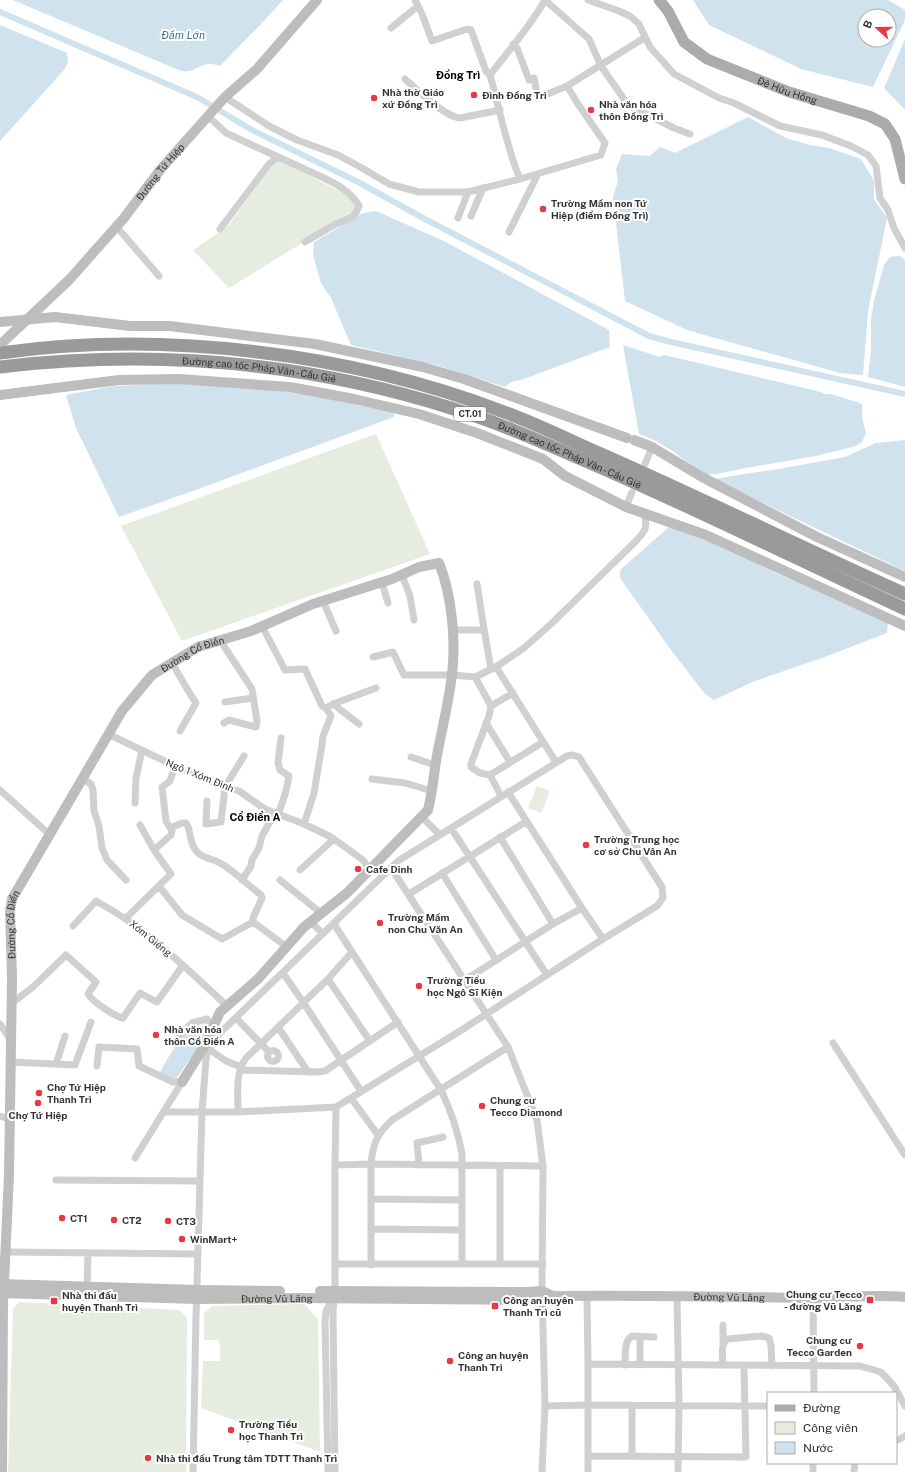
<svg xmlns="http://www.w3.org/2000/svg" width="905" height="1472" font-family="'Public Sans',sans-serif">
<rect width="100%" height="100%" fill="#fff"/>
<path fill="#e6ecdf" d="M280,160l70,37 7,9 -6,7 -122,75 -36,-38 35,-24 42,-58z
M376,434l54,120 -248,87 -61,-115z
M537,786l13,5 -9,22 -13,-5z
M19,1302l161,8 7,8 -1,154h-178l5,-163z
M304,1304l14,15 2,133 -119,-44 2,-47h17v-17l-2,-4h-14v-26l8,-8z"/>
<path fill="#cfe2ee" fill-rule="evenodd" d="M13,0h270l-22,24 -41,42c-22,-7 -21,8 -39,5z
M693,0h195l17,10v10l-32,67 -72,-18 -92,-44zM865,16h24v24h-24z
M0,25l67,28 1,10 -4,7 -64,71z
M905,39v71l-21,-22z
M748,117l38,21 24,7 19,3 32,11 13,22v18l13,19 -19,93 -5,64 -23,-2 -153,-43 -62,-29 -12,-104 5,-16 -2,-11 6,-16 28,2 10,-9 15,6z
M376,211l68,30 165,89 1,17 -89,33 -10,2 -6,5 -69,-22 -85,-20 -20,-47 -10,-15 -8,-28 1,-13 49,-29z
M900,256l5,4v127l-37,-10 3,-26v-32l3,-18 10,-36 6,-8z
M623,345l37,12 4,-2 153,36 8,3h6l29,9 2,2v12l4,16 -4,9 -6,4 -40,10 -70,12 -30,6 -11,1 -34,-25 -15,-9 -17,-7z
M181,383l66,3 74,11 73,16v4l-193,71 -82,29 -43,-89 -10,-33 47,-9z
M905,440v131l-192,-92 71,-11 61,-11 31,-14z
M669,527l40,12 67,34 112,49 -1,11 -65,25 -67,23 -41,19 -9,-6 -34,-44 -51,-72v-8z
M197,1025l5,2 1,4 3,3 -12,22 -5,4 -13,19 -17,-5c10,-18 20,-38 38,-49z"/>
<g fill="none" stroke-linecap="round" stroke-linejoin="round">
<path stroke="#cfe2ee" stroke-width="6" d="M0,12l197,85 55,33 106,52 67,37 224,117 22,6 234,52"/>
<path stroke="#d0d0d0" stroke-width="7" d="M415,0l7,14 10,27 35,-12 4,1 15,41 4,4c10,35 16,71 30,104
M545,0l44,39 12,27 27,39 46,23 16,6
M588,0l31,11 11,5 9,8 11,23 24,27 45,24 15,5 46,23 42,9 29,11 17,9 8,11 4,32 8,12 6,18 11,20
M391,28l27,-22
M513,44l4,4 12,32 5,-2 4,20 29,-12 77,-48
M490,75c19,-25 40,-48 55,-75
M405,79c12,11 40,38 55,39l40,-8
M225,97l44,29 28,14 41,15 24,13 27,16 30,8h49l52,-13 81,-24 4,-12 -27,-39 -11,-18
M208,116l18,17 98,45c14,7 27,14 35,28l-2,5 -5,6 -18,8 -29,17
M471,216l12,-28
M458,218l10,-26
M116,226l43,50
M220,229l49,-65 9,-7
M509,232l29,-58
M645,464l7,-17
M626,507l6,-15
M402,575l8,21 4,24
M382,582l6,21
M477,584l6,39 8,46
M323,601l13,30
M262,626l23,44 20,-1 17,37 4,2 5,8 -8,20 -1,9 -8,48 -10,31
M452,630h32
M220,640l32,49 5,32 -1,6 -27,-7 -5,3
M373,657l20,-5 11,23h48l23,2 21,-10 28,-19 27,-24 86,-84c9,-10 10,-12 8,-25
M172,663c8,13 15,27 24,40l-16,28
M496,667l60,95
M475,677l16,29 -2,10 -18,48v3l9,6 10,2 53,-33
M225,702l28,-4
M333,704l26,20
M491,706l22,-13
M326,708l7,-4 43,-16
M486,723l24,39
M108,734l67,32 50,21 14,4 26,18 39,15 27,13 32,23 7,10
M411,757l24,8
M490,775l11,21
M82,778l9,6 2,6 1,21 5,15 3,22 5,12 19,20
M372,779l33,4 27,8
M0,790l49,44
M508,792l74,116 21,31
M207,801l-1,23 15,-2 4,-35 19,-31
M135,803l1,-25 6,-28
M278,814c5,-12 9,-24 11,-38l-9,-6 -2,-7 3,-25
M421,816l19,19
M140,825l14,25 17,-15 1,-4 -6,-10 -4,-34 8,-6 5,-15
M170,828l12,-5h4c6,8 2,19 11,29 7,7 17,7 25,12 14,9 26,21 39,31l1,3 -9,20v4l34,25
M451,828l96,147
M500,837l53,87
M391,868l117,179 29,73 6,46 -1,125 3,115 -3,66
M300,870l34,-31
M442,873l54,87
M242,880l9,-14 1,-6 7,-12 3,-12 13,-23
M280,880l41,33
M159,886l23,29 40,24 31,-17
M409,894l118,-73
M126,918l45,-44 -17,-24
M311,922l12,12
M334,924l107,166c10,21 17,41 21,64v109
M73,926l23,-25c50,27 89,66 131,105
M283,973l20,29 58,89
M328,979l42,62
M465,980l88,-56 29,-16
M12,1003l21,-16 33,-32 30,27 -8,12c5,8 26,22 35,24l17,-25 17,9 26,-37
M236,1018l33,34
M0,1024l10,15
M278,1027l30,45
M180,1035l12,-12 15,-4 5,10
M833,1043l72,112
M206,1047l20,14 15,6
M267.5 1056a5.5 5.5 0 1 1 11 0a5.5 5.5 0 1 1-11 0Z
M11,1062l64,3 16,-43
M56,1064l9,-28
M97,1066l2,-19 38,2 2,17 34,16h9l-47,76
M240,1070l78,2 7,-1 73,-49
M351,1098l27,37
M336,1107l-1,58v99h208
M165,1112h73l98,-5 124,-76 135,-87 62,-38 6,-8 -1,-11 -83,-130 -7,-2 -5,1 -169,105 -177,171 -13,17 -2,10 -4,53 -6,205 -3,155
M238,1112c0,-19 -3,-39 8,-54l82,-79 24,-27
M0,1116l9,3
M335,1165l36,-1 172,2
M419,1165l-2,-22 26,-6
M56,1180l144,1
M371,1199l91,1
M371,1229l91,1
M6,1252l192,2
M500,1264v-98
M371,1265v-101c2,-21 6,-30 21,-44l116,-73
M87,1287l1,-34
M587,1296l1,68v108
M677,1296l2,109 -1,67
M813,1298l1,95
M723,1325v17
M640,1337v28
M588,1364l272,2 21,6 13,14 11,20
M625,1365c1,-10 -2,-23 7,-29l22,1
M723,1365c0,-8 -3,-20 4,-26l35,-3 7,2 2,7 1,21
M545,1406l43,-1 180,1
M896,1441l9,-5
M588,1456l158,1 -2,-91
M632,1456v-51
M328,1472l-3,-151 1,-10 6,-11
M335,1472l-2,-160 2,-21v-27
M813,1472v-9
M854,1472l1,-9"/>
<g stroke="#bdbdbd" stroke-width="10">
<path d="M0,322l55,-5 75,9h40l145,18 108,23 41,12 163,59"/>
<path id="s1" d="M3,342l66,-62 55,-62 36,-48 65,-73 32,-28 60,-69"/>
<path d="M0,395l119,-15 60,-1 111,8 64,12 65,15 58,19 66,26 22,17 61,31 80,28 199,91"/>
<path d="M634,440l18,7 50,30 115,60 88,40"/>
<path d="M0,1284l198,6 82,1"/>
<path d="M320,1291l206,1 16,-1 11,5"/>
<path id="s2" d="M0,1293l197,6 102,-1 227,2 16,2 11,-6h8c83,-1 166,1 250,2 31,0 62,-4 94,-1"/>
<path id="s3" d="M2,1472l1,-168 6,-129 3,-197 -2,-67 2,-12 110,-188 30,-36 46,-28 53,-16 62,-27 79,-25 27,-12 20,-4c13,32 17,78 13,112 -3,25 -9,50 -14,75 -4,20 -5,40 -10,60l-81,83 -43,34 -46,52 -38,33 -15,33 -23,37"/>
</g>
<path stroke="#ababab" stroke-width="11" id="s4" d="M659,0l9,11 16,31 23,17 82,33 80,24 16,8 10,15 10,40"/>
<g stroke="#9a9a9a" stroke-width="13">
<path d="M0,353c164,-23 350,0 504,59 33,12 65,28 97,42 102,45 202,94 304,140"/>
<path id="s5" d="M0,367c153,-18 307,-5 454,42 46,14 90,34 134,53 107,46 211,98 317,147"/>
</g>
</g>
<g fill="#e63946" stroke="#fff" stroke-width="1.5">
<circle cx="474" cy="95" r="4"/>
<circle cx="374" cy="98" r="4"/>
<circle cx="591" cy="110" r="4"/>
<circle cx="543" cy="209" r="4"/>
<circle cx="586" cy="845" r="4"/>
<circle cx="358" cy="869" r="4"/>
<circle cx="380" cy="923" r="4"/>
<circle cx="419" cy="986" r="4"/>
<circle cx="156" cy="1035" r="4"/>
<circle cx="39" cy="1093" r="4"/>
<circle cx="38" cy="1103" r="4"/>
<circle cx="482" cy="1106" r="4"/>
<circle cx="62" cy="1218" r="4"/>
<circle cx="114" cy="1220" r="4"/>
<circle cx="168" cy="1221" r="4"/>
<circle cx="182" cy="1239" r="4"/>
<rect x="866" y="1296" width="8" height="8" rx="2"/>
<rect x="50" y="1297" width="8" height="8" rx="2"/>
<rect x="491" y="1302" width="8" height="8" rx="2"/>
<circle cx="860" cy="1346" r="4"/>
<circle cx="450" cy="1361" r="4"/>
<circle cx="231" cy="1430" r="4"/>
<circle cx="148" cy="1458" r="4"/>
</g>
<g text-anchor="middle" stroke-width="4" stroke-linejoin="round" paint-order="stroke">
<rect fill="#fff" stroke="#707070" stroke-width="1" x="454" y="407" width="32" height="14" rx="3"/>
<g font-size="9" font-weight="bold" fill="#333">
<text x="470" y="417">CT.01</text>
</g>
<g font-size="10" fill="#333" stroke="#fff">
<text dy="4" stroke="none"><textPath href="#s4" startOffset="164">Đê Hữu Hồng</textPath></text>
<text dy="4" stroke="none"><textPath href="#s1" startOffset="232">Đường Tứ Hiệp</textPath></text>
<text dy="4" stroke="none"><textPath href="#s5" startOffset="260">Đường cao tốc Pháp Vân - Cầu Giẽ</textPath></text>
<text dy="4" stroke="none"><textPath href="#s5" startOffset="584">Đường cao tốc Pháp Vân - Cầu Giẽ</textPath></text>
<text dy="4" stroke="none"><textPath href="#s3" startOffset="884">Đường Cổ Điển</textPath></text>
<text transform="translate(200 775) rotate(22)" y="4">Ngõ 1 Xóm Đình</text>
<text dy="4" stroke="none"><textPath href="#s3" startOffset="548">Đường Cổ Điển</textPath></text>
<text transform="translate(151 938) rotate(39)" y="4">Xóm Giếng</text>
<text dy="4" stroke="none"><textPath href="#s2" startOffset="731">Đường Vũ Lăng</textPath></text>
<text dy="4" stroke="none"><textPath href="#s2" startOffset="277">Đường Vũ Lăng</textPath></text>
</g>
<g font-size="10" font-weight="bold" fill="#333" stroke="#fff" text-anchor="start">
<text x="382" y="96">Nhà thờ Giáo<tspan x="382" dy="12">xứ Đồng Trì</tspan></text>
<text x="482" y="99">Đình Đồng Trì</text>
<text x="599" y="108">Nhà văn hóa<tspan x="599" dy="12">thôn Đồng Trì</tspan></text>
<text x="551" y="207">Trường Mầm non Tứ<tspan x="551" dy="12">Hiệp (điểm Đồng Trì)</tspan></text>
<text x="594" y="843">Trường Trung học<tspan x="594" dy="12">cơ sở Chu Vân An</tspan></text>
<text x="366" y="873">Cafe Dinh</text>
<text x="388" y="921">Trường Mầm<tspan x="388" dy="12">non Chu Văn An</tspan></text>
<text x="427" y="984">Trường Tiểu<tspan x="427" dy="12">học Ngô Sĩ Kiện</tspan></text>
<text x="164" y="1033">Nhà văn hóa<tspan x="164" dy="12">thôn Cổ Điển A</tspan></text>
<text x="47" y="1091">Chợ Tứ Hiệp<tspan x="47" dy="12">Thanh Trì</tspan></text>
<text x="490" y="1104">Chung cư<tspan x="490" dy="12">Tecco Diamond</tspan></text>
<text x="38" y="1119" text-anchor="middle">Chợ Tứ Hiệp</text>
<text x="70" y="1222">CT1</text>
<text x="122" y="1224">CT2</text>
<text x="176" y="1225">CT3</text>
<text x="190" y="1243">WinMart+</text>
<text x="862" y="1298" text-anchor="end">Chung cư Tecco<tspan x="862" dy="12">- đường Vũ Lăng</tspan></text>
<text x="62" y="1299">Nhà thi đấu<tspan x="62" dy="12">huyện Thanh Trì</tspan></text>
<text x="503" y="1304">Công an huyên<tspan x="503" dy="12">Thanh Trì cũ</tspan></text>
<text x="852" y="1344" text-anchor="end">Chung cư<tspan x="852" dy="12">Tecco Garden</tspan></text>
<text x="458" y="1359">Công an huyện<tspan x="458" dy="12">Thanh Trì</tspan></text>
<text x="239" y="1428">Trường Tiểu<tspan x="239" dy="12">học Thanh Trì</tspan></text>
<text x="156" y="1462">Nhà thi đấu Trung tâm TDTT Thanh Trì</text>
</g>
<g font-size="11" font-style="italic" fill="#3f7597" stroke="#fff">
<text x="183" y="39">Đầm Lớn</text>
</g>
<g font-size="11" font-weight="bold" fill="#000" stroke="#fff">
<text x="458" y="79">Đồng Trì</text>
<text x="255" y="821">Cổ Điển A</text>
</g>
</g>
<rect x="767" y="1392" width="130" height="72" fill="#ffffff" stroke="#adadad"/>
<rect x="775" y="1405" width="20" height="6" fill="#ababab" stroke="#adadad"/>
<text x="803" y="1412" font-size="12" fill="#333333">Đường</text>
<rect x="775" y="1422" width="20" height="12" fill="#e6ecdf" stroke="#adadad"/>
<text x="803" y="1432" font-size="12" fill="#333333">Công viên</text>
<rect x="775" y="1442" width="20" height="12" fill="#cfe2ee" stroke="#adadad"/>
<text x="803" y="1452" font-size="12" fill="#333333">Nước</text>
<g transform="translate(877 28) rotate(291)"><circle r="19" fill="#ffffff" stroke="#adadad"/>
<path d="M0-3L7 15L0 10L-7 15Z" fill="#e63946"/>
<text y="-6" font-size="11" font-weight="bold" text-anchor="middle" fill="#333333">B</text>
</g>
</svg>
